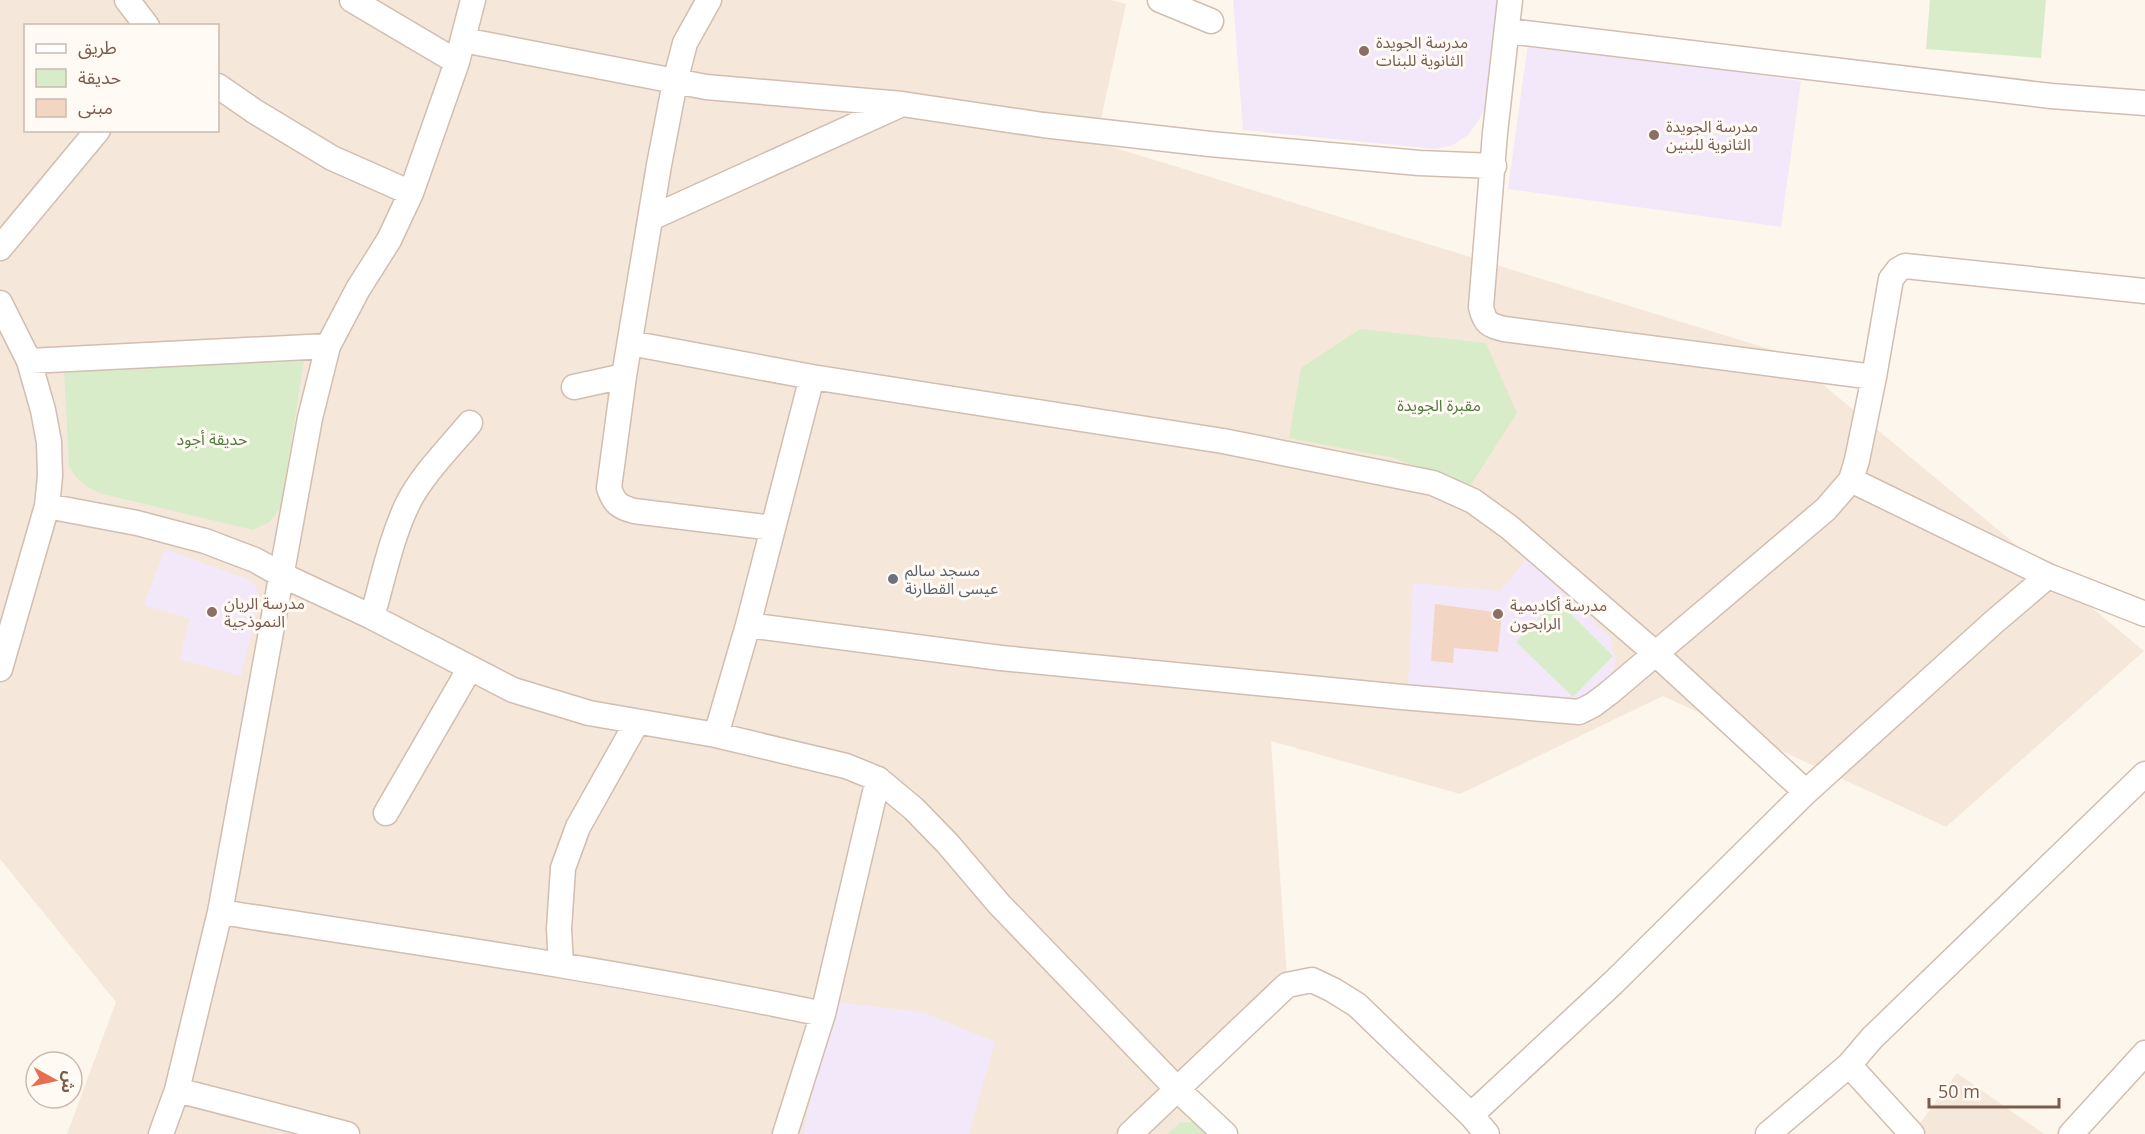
<svg xmlns="http://www.w3.org/2000/svg" width="2145" height="1134" font-family="'Open Sans','Noto Sans Arabic',sans-serif">
<rect width="100%" height="100%" fill="#fdf6ec"/>
<path fill="#f5e8da" fill-rule="evenodd" d="M0,0h1110l16,4 -30,138 690,212 358,297 -198,176 -283,-131 -203,98 -189,-53 17,251 -101,93 46,49h-1166l49,-132 -116,-143zM26,26h192v104h-192z
M1957,1073l87,61h-132z"/>
<path fill="#f3e8fa" d="M1233,0h264l-10,102 -8,18 -11,15 -15,10 -18,4 -192,-19z
M1528,43l273,38 -20,146 -273,-38z
M165,549l84,31 6,5 3,8 1,10 -18,73 -62,-17 11,-40 -46,-14z
M1527,559l83,78 5,23 -1,11 -5,12 -18,17 -183,-15 5,-102 87,8z
M833,1002l89,10 73,30 -26,92h-166z"/>
<path fill="#d8ecc9" d="M1930,0h116l-5,58 -115,-9z
M1360,329l126,14 31,70 -47,73 -76,-28 -105,-20 12,-70z
M305,355l-24,151 -11,16 -17,8 -150,-36c-16,-6 -26,-12 -34,-28l-5,-96z
M1557,600l56,56 -40,41 -57,-55z
M1199,1121l13,13h-45l13,-11z"/>
<path fill="#f3d5c3" d="M1435,604l67,9 -4,39 -44,-4 -1,15 -22,-2z"/>
<g fill="none" stroke-linecap="round" stroke-linejoin="round">
<defs>
<path id="minor" d="M127,0l20,26
M352,0l105,62
M709,0l-24,43 -10,39 -16,83 -35,211 -15,112c5,15 10,19 25,23l139,17
M1160,0l51,21
M1510,0l-15,133 -14,174c4,17 8,18 23,22l370,48
M1508,31l543,65 94,7
M463,40l243,47 196,17 141,21 167,19 209,19 75,3
M218,86l36,25 78,47 79,35
M651,218l249,-113
M0,248l98,-118
M0,303l29,58 14,49 6,32 1,34 -3,30 -47,163
M630,343l182,34 411,64 210,42 40,18 36,26 146,126 151,139
M29,361l299,-15
M574,387l50,-11
M1851,480l197,96 97,38
M47,506l90,17 68,18 50,19 27,15 90,42 141,73 76,23 127,22 130,31 32,13 36,30 34,35 51,60 179,186 47,44
M372,617c11,-38 19,-79 36,-114 14,-28 42,-56 62,-80
M748,625l253,33 401,39 177,15 14,-7 16,-12 217,-184 25,-29 6,-20 17,-83 17,-98 7,-9 7,-4 240,25
M716,735l32,-110 64,-248
M386,813l84,-145
M220,912c201,31 403,60 603,102
M561,965l-2,-36 4,-61 15,-41 59,-105
M1849,1065l63,69
M177,1090l170,44
M1471,1115l142,-132 193,-191 189,-171 53,-45
M161,1134l16,-44 43,-178 90,-494 18,-72 30,-57 31,-49 22,-47 46,-131 16,-62
M785,1134l38,-120 55,-235
M1130,1134l157,-149 25,-5 21,10 24,15 114,110 16,19
M1768,1134l81,-69 23,-27 273,-264
M2071,1134l74,-81"/>
</defs>
<use href="#minor" stroke="#d1beb0" stroke-width="27"/>
<use href="#minor" stroke="#fff" stroke-width="24"/>
</g>
<g fill="#8d6e63" stroke="#fffaf3" stroke-width="2">
<circle cx="1364" cy="51" r="6"/>
<circle cx="1654" cy="135" r="6"/>
<circle cx="212" cy="612" r="6"/>
<circle cx="1498" cy="614" r="6"/>
</g>
<circle fill="#6b7280" stroke="#fffaf3" stroke-width="2" cx="893" cy="579" r="6"/>
<g text-anchor="middle" stroke-width="6" stroke-linejoin="round" paint-order="stroke">
<g font-size="16" fill="#785e54" stroke="#fffaf3" text-anchor="start">
<text x="1376" y="48">مدرسة الجويدة<tspan x="1376" dy="18">الثانوية للبنات</tspan></text>
<text x="1666" y="132">مدرسة الجويدة<tspan x="1666" dy="18">الثانوية للبنين</tspan></text>
<text x="224" y="609">مدرسة الريان<tspan x="224" dy="18">النموذجية</tspan></text>
<text x="1510" y="611">مدرسة أكاديمية<tspan x="1510" dy="18">الرابحون</tspan></text>
</g>
<g font-size="16" fill="#537a41" stroke="#fffaf3">
<text x="1439" y="411">مقبرة الجويدة</text>
<text x="212" y="445">حديقة أجود</text>
</g>
<g font-size="16" fill="#5b616d" stroke="#fffaf3" text-anchor="start">
<text x="905" y="576">مسجد سالم<tspan x="905" dy="18">عيسى القطارنة</tspan></text>
</g>
</g>
<rect x="24" y="24" width="195" height="108" fill="#fffaf3" stroke="#cabbb1" stroke-width="1.5"/>
<rect x="36" y="44" width="30" height="9" fill="#ffffff" stroke="#cabbb1" stroke-width="1.5"/>
<text x="78" y="54" font-size="18" fill="#7a5c4d">طريق</text>
<rect x="36" y="69" width="30" height="18" fill="#d8ecc9" stroke="#cabbb1" stroke-width="1.5"/>
<text x="78" y="84" font-size="18" fill="#7a5c4d">حديقة</text>
<rect x="36" y="99" width="30" height="18" fill="#f3d5c3" stroke="#cabbb1" stroke-width="1.5"/>
<text x="78" y="114" font-size="18" fill="#7a5c4d">مبنى</text>
<g transform="translate(54 1080) rotate(98)"><circle r="28" fill="#fffaf3" stroke="#cabbb1" stroke-width="1.5"/>
<path d="M0-4.5L10 22L0 15L-10 22Z" fill="#e76f51"/>
<text y="-9" font-size="16" font-weight="bold" text-anchor="middle" fill="#7a5c4d">ش</text>
</g>
<path d="M1929 1098v9h130v-9" fill="none" stroke="#7a5c4d" stroke-width="3"/>
<text x="1938" y="1098" font-size="18" fill="#7a5c4d" stroke="#fffaf3" stroke-width="4.5" paint-order="stroke">50 m</text>
</svg>
